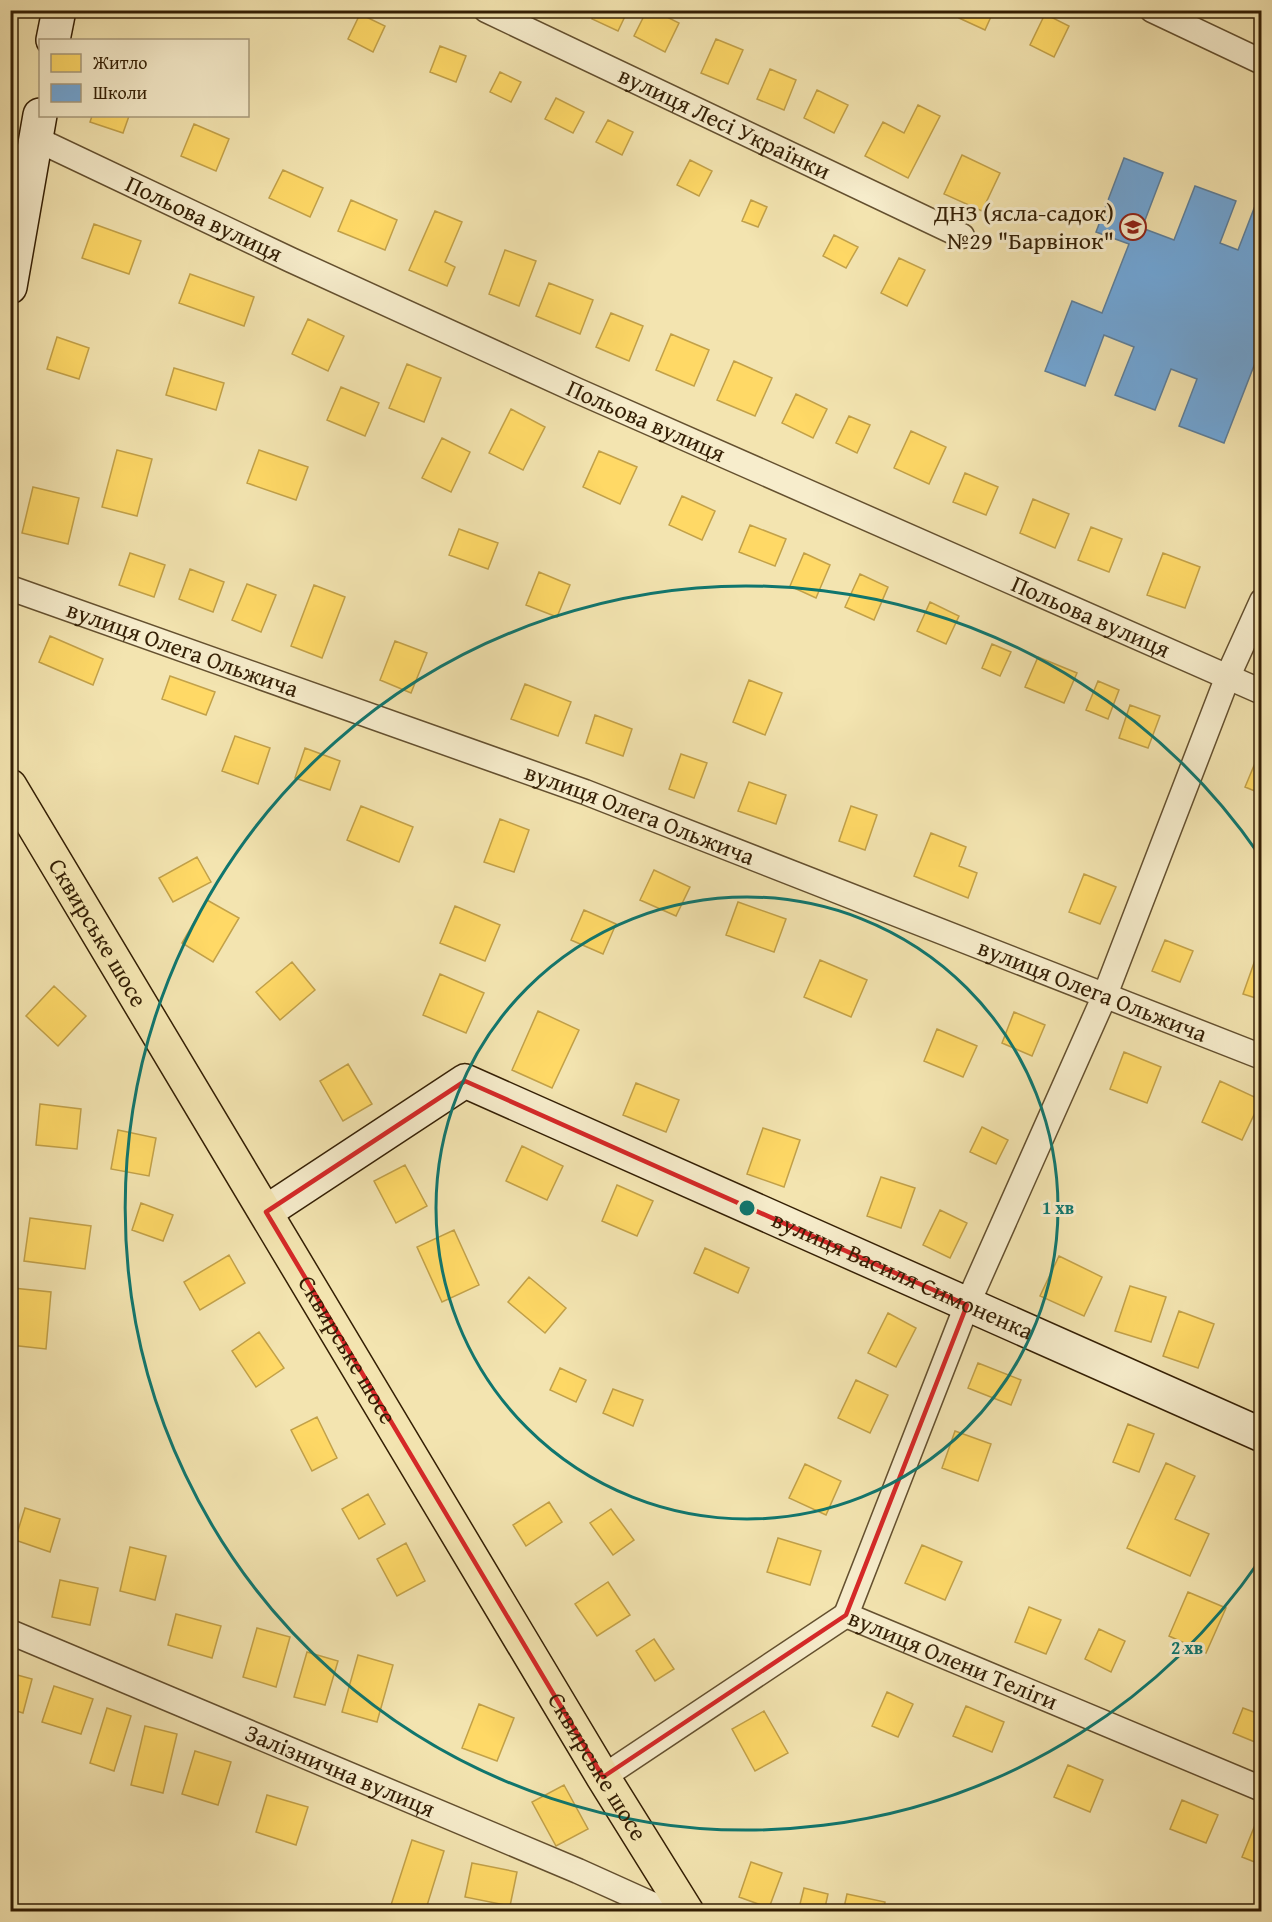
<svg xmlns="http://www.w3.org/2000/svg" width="1272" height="1922" font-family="'Gentium Book Plus',serif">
<rect width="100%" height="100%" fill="#f3e4b0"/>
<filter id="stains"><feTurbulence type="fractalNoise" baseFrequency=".00333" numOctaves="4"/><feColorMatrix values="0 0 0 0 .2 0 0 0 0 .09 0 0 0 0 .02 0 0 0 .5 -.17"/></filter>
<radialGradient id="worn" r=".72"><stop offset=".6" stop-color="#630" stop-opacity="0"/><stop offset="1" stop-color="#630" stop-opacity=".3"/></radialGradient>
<path fill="#ffd966" stroke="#c2a149" stroke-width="1.5" d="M596,10h32l-10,21 -26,-12z
M647,10h6l26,13 -14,29 -31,-16z
M962,10h32l-9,20 -26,-12z
M360,14l25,12 -12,26 -25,-13z
M1045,14l24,12 -15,31 -24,-12z
M716,39l27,11 -15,34 -27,-11z
M440,46l26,10 -10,26 -26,-10z
M770,69l26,11 -12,30 -27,-11z
M500,72l21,10 -10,20 -21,-10z
M817,90l31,15 -14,28 -30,-15z
M556,98l28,14 -11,21 -28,-14z
M918,105l22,11 -32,62 -43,-22 18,-34 21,11z
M92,116h37l-6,17 -33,-11z
M608,120l25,12 -11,23 -26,-13z
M194,124l35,15 -13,32 -35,-15z
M962,155l38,18 -18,38 -38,-17z
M690,160l22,11 -13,25 -22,-11z
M283,170l40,18 -13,29 -41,-19z
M351,200l46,20 -12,30 -47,-19z
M751,200l16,7 -9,20 -16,-6z
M435,211l27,11 -17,40 10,5 -8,19 -38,-16z
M94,224l47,17 -12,33 -47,-16z
M834,235l24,12 -12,21 -23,-12z
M505,250l31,11 -17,45 -30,-12z
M899,258l26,12 -18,36 -26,-13z
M190,274l64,23 -10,29 -65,-23z
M549,283l44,17 -13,34 -44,-18z
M611,313l32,13 -14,35 -33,-14z
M308,319l36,17 -16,35 -36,-17z
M671,334l38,16 -15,36 -38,-16z
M57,337l32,11 -10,31 -32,-10z
M734,361l38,17 -17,38 -38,-16z
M407,364l34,14 -17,44 -35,-14z
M174,368l50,15 -8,27 -50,-15z
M341,387l38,16 -14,33 -38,-16z
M796,394l31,15 -14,29 -31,-15z
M511,409l34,18 -22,43 -34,-17z
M849,416l21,9 -13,28 -21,-10z
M911,431l35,16 -17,37 -35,-16z
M442,438l28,14 -19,40 -29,-14z
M117,450l35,9 -15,57 -35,-9z
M259,450l49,17 -12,33 -49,-17z
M599,451l38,16 -17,37 -37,-17z
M965,473l33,14 -12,28 -33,-13z
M33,487l46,11 -11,46 -46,-11z
M682,496l33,15 -13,29 -33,-15z
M1033,499l36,15 -14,34 -35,-15z
M750,525l36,14 -11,27 -36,-14z
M1091,527l31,12 -13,33 -31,-12z
M459,529l39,14 -10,26 -39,-14z
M130,553l35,12 -11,32 -35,-12z
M804,553l26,12 -14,33 -26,-12z
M1163,553l37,14 -15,41 -38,-13z
M190,569l34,13 -11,30 -34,-13z
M539,572l31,13 -13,32 -31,-12z
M860,574l28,13 -14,33 -29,-13z
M247,584l29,11 -15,37 -29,-12z
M314,585l31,12 -23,61 -31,-12z
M930,602l29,14 -13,28 -29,-13z
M50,636l53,23 -10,26 -54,-23z
M395,641l32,12 -16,40 -31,-13z
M992,644l19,8 -11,24 -18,-8z
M1038,657l39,16 -13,30 -39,-16z
M170,676l45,16 -9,23 -44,-16z
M749,680l33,13 -17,42 -32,-13z
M1098,681l21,9 -11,29 -22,-9z
M525,684l46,18 -13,34 -47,-17z
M1130,705l30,11 -12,32 -29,-10z
M595,715l37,14 -9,27 -37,-13z
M235,736l35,12 -12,36 -36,-13z
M305,748l35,13 -10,29 -35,-12z
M681,754l26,9 -13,35 -25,-9z
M1258,756l4,1v37l-17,-7z
M749,782l37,13 -10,29 -38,-13z
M361,806l52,21 -14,35 -52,-22z
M851,806l26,9 -12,35 -26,-9z
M500,819l29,11 -15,42 -30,-10z
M931,833l35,14 -7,19 18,7 -9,25 -54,-22z
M197,857l14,25 -38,20 -14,-24z
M654,870l36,17 -14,29 -36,-16z
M1084,874l32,13 -16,37 -31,-12z
M207,900l32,18 -26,44 -31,-19z
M738,902l48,17 -12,33 -48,-17z
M455,906l45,19 -15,36 -45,-18z
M584,910l32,14 -13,30 -32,-14z
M1165,940l28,11 -13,31 -28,-11z
M1261,943h1v57l-19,-6z
M820,960l47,20 -16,37 -47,-20z
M292,962l23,28 -35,30 -24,-28z
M440,974l44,19 -18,40 -43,-18z
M54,986l32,30 -28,30 -32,-30z
M538,1011l41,19 -27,58 -40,-18z
M1014,1012l31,13 -13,31 -30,-13z
M937,1029l40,17 -14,31 -39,-16z
M1124,1052l37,15 -14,36 -37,-14z
M348,1064l24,40 -29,17 -23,-40z
M1220,1081l41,19 -19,40 -40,-18z
M636,1083l43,17 -13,32 -43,-17z
M40,1104l41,5 -4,40 -41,-4z
M982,1127l26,13 -12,24 -26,-12z
M763,1128l37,12 -16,47 -37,-13z
M118,1130l38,8 -7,38 -38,-7z
M522,1146l41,20 -16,34 -41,-19z
M405,1165l22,41 -31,17 -22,-42z
M881,1177l34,11 -14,40 -34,-12z
M617,1185l36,16 -16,35 -35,-15z
M141,1203l32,12 -10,26 -31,-11z
M940,1210l27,13 -17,35 -27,-13z
M30,1218l61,8 -6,43 -61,-8z
M454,1230l25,55 -37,17 -25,-55z
M705,1248l44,20 -11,25 -44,-20z
M229,1255l16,28 -45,27 -16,-28z
M1059,1256l43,21 -18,39 -44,-20z
M529,1277l37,31 -21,25 -37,-31z
M1130,1286l36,11 -15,45 -36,-11z
M13,1288l38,4 -5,57 -36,-4z
M1179,1311l35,13 -16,44 -35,-12z
M888,1313l28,15 -20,39 -28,-14z
M259,1332l25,36 -28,19 -24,-36z
M978,1363l43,17 -10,25 -43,-17z
M560,1368l26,12 -10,22 -26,-12z
M856,1380l32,15 -18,38 -32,-15z
M613,1389l30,11 -10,26 -30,-13z
M317,1417l20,41 -25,13 -21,-41z
M1128,1424l26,10 -15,38 -26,-10z
M955,1431l36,13 -13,37 -36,-13z
M1166,1463l29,13 -20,43 34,15 -19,42 -63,-28z
M805,1464l36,17 -15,34 -37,-17z
M368,1494l17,30 -26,15 -17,-30z
M549,1502l13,20 -36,24 -13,-21z
M25,1508l35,11 -10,33 -35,-12z
M611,1509l23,31 -21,15 -23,-32z
M778,1538l43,13 -11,34 -43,-13z
M406,1543l19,38 -28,15 -20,-37z
M922,1545l40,17 -17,38 -40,-17z
M130,1547l36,9 -11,44 -35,-9z
M60,1580l38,8 -8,37 -38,-8z
M608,1582l22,33 -33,21 -22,-32z
M1188,1592l38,16 -20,45 -37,-17z
M1029,1607l32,13 -15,34 -31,-12z
M176,1614l45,12 -9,32 -44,-13z
M257,1628l33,9 -14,50 -33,-10z
M1099,1629l26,12 -14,31 -26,-13z
M654,1639l20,30 -19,12 -19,-30z
M307,1652l31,9 -13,44 -31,-8z
M358,1655l35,10 -16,57 -35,-10z
M10,1673l22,6 -9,34 -13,-4z
M54,1686l39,13 -12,35 -39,-12z
M887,1692l26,12 -15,33 -26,-11z
M479,1704l35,14 -17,43 -35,-13z
M966,1706l38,16 -12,30 -39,-16z
M107,1708l24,8 -17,55 -24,-8z
M1243,1708l19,7v12l-7,15 -22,-9z
M764,1711l24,42 -33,18 -23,-42z
M145,1726l32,8 -14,59 -32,-8z
M195,1751l36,11 -13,43 -36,-11z
M1068,1765l35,15 -13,32 -36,-15z
M564,1785l24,44 -32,17 -24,-44z
M267,1795l41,12 -12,38 -40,-13z
M1182,1800l36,15 -12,28 -36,-14z
M1255,1825l7,3v37l-20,-8z
M412,1840l32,11 -19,61h-14l-20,-7z
M751,1862l31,11 -13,35 -30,-11z
M472,1863l45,9 -7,34 -45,-9z
M804,1888l24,6 -4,18h-26z
M847,1894l38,8 -2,10h-40z"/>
<path fill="#6fa8dc" stroke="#5d7f9b" stroke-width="1.5" d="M1124,158l39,15 -21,55 32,12 21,-54 41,15 -16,42 18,7 17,-44 7,2v137l-38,98 -45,-17 18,-47 -26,-10 -16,41 -40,-15 19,-48 -30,-12 -19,51 -40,-15 27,-70 30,12 27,-69 -33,-12z"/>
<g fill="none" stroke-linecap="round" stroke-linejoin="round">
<defs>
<g id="street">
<path id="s1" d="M486,10l476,226"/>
<path d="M1152,10l110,52"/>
<path id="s2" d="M36,139l255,121 287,131 684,301"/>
<path id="s3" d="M10,588l575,204 677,265"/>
<path d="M846,1615l121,-310 138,-310 123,-319 34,-75"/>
<path id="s4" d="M10,1632l568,239 91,41"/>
<path id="s5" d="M603,1777l243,-162 416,174"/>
</g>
<g id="secondary">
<path d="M53,40l6,-30"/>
<path d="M10,287l30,-172"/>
<path id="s6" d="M266,1212l199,-131 797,354"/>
</g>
<g id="primary">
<path id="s7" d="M10,786l593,991 84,135"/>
</g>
</defs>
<use href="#street" stroke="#64502f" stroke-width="27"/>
<use href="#secondary" stroke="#341f04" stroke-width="36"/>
<use href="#primary" stroke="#341f04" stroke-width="36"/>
<use href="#street" stroke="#f7edcc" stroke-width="24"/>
<use href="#secondary" stroke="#f7edcc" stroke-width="33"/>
<use href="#primary" stroke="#f3e4b0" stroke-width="33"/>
</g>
<path fill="none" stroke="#d62828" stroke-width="4.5" stroke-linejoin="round" d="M465,1081l502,224 -121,310 -243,162 -337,-565z"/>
<g fill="none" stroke="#0f766e" stroke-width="3">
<circle cx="747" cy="1208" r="311"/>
<path d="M1260 1560A622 622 0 1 1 1260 856"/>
</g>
<defs>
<symbol id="school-ring" viewBox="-11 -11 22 22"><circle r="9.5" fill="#f7edcc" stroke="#8f2418" stroke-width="1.5"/><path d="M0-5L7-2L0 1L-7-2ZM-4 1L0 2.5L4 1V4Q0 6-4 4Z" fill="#8f2418"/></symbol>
</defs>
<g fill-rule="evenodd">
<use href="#school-ring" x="1118" y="212" width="30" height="30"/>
</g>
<g text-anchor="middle" stroke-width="6" stroke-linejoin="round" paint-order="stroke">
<g font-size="24" fill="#341f04" stroke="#f7edcc">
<text dy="8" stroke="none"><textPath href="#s1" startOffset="264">вулиця Лесі Українки</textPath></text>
<text dy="8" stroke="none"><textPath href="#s2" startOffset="186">Польова вулиця</textPath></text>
<text dy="8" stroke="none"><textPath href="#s2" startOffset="672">Польова вулиця</textPath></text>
<text dy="8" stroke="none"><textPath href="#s2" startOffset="1158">Польова вулиця</textPath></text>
<text dy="8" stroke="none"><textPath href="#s3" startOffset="183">вулиця Олега Ольжича</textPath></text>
<text dy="8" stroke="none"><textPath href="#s3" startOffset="669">вулиця Олега Ольжича</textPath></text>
<text dy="8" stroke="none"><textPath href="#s7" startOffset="171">Сквирське шосе</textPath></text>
<text dy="8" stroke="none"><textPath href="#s3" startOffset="1155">вулиця Олега Ольжича</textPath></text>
<text dy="8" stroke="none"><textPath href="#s6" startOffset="717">вулиця Василя Симоненка</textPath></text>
<text dy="8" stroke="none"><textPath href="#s7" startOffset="657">Сквирське шосе</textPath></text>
<text dy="8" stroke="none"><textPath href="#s5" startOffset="408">вулиця Олени Теліги</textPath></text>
<text dy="8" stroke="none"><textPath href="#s7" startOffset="1143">Сквирське шосе</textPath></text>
<text dy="8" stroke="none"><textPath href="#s4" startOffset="358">Залізнична вулиця</textPath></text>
</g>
<g font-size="24" fill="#341f04" stroke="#f7edcc" text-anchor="end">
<text x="1114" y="221">ДНЗ (ясла-садок)<tspan x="1114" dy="28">№29 "Барвінок"</tspan></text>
</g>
</g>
<circle cx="747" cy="1208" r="9" fill="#0f766e" stroke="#f7edcc" stroke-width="3"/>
<g font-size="18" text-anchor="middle" font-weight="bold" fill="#0f766e" stroke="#f7edcc" stroke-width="6" stroke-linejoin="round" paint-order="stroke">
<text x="1058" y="1214">1 хв</text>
<text x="1187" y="1654">2 хв</text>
</g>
<rect width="1272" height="1922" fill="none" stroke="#f3e4b0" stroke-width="36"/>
<rect x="12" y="12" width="1248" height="1898" fill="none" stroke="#341f04" stroke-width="3"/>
<rect x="18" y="18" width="1236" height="1886" fill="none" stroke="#341f04" stroke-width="1.5"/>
<rect x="39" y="39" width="210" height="78" fill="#f7edcc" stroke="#a99b7c" stroke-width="1.5"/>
<rect x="51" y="54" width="30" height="18" fill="#ffd966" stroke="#a99b7c" stroke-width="1.5"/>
<text x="93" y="69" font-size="18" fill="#341f04">Житло</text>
<rect x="51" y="84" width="30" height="18" fill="#6fa8dc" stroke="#a99b7c" stroke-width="1.5"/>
<text x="93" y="99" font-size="18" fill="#341f04">Школи</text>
<rect width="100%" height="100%" filter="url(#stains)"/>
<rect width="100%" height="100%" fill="url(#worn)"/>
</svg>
